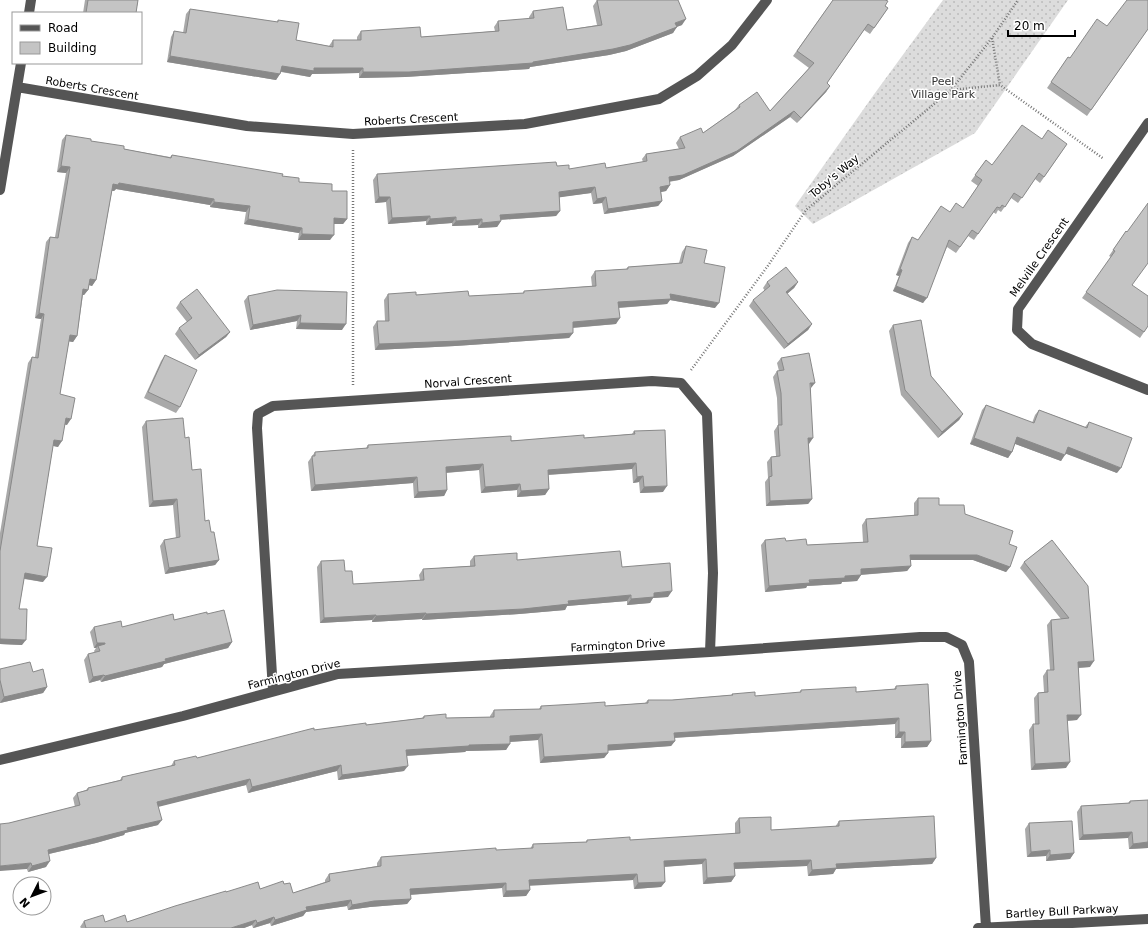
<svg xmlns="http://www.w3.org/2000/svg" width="1148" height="928" font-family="'DejaVu Sans',sans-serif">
<defs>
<pattern id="grass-dots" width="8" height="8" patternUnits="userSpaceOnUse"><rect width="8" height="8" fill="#dcdcdc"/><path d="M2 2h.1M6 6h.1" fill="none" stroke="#bbb" stroke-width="1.8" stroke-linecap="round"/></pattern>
</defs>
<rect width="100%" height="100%" fill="#fff"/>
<path fill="url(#grass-dots)" d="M943,0h125l-93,133 -162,91 -18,-18 80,-113z"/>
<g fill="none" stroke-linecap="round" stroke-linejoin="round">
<path stroke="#777" stroke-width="2.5" stroke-dasharray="1 2" stroke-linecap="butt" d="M992,38l8,47
M951,90l49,-5 104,74
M691,370l76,-103 39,-57 145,-120 41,-52 26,-38
M353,385v-235"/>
<path stroke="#555" stroke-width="10" d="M29,13l2,-13
M17,87l230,39 106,8 172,-10 134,-25 38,-23 35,-31 35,-45
M1148,123l-130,186 -1,21 15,14 116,46
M0,190l21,-127
M273,691l-16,-263 1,-14 15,-8 379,-25 29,2 26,31 6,159 -3,79
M0,760l183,-44 155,-42 372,-22 210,-15h26l16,8 7,17 17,265
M978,928l170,-9"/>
</g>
<path fill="#a9a9a9" d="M85,0h53l-2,13h-53z
M597,0l85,25 -6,2 -3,6 -47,18 -17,4 -79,12 -1,2 -124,8 -46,1v-5l-47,1 -2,3 -29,-5 -5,8 -109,-18 4,-25 3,-6 9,2 3,-19 4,-5 87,13 1,-2 18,20 33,6 4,-6h24v-3l4,-6 60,6 74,-6 -1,-4 4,-6 31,-2v-2l4,-6 34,19 30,-5 -4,-19z
M833,0l52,6 3,2 -18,26 -6,-4 -37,53 3,3 -4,6 -29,31 -7,-6 -57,39 -54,24 -10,2 1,3 -4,6 -5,1 1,9 -4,5 -54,8 -2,-11 -9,1 -2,-11 -32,4 1,14 -4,5 -56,4 1,1 -4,6 -19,1v-3l-26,1v-3l-26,2v-4l-38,3 -2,-22 -11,1 -2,-23 4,-6 180,-8 12,3 37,-1 37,-6 -1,-3 4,-5 33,-5 -3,-6 4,-6 23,-4 32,-23 4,-5 31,6 39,-43 -16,-12z
M1107,26l41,3 -61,87 -40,-28 21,-31 2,1z
M66,135l58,14 46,8 2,-2 110,21 17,6 33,9 15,28 -4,5h-9l-4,16h-32l1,-7 -55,-9 2,-12 -36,-5v-2l-94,-16 -2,2h-2l-16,89 -4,6 -3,-1 -1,5 -4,5h-1l-6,41 -4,6 -4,-1 -9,53 7,31 -2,-1 -7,23 -5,-1 -16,100 6,36 -19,-3 -5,30 3,36 -22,-1v-111l28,-170 4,-6h3l6,-38 -6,-1 11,-76 4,-5h5l11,-64 -9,-1 5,-32z
M1042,139l25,5 -27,39 -5,-4 -17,24 -7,-5 -10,14 -3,-2 -2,4 -3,-2 -19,28 -6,-4 -12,17 -9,-6 -24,56 -30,-12 6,-15 -3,-1 12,-32 4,-6 6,3 32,-28 13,-4 15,-22 -7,-5 15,-21 6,5z
M1126,231l6,54 16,41 -8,12 -58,-40 29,-41 -2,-1z
M686,246l18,17 11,45 -45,-8 -3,4 -48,4 -3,16 -43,4v5l-4,5 -114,8 -80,4 -2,-23 4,-6h8l-1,-21 4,-6 81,2 54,-3 1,-2 68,-5 -1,-9 4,-6 31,-2 2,-2 51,-4 3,-11z
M767,282h31l-4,6 -7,6 25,30 -4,6 -24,19 -35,-43 4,-6 12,-9 -2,-3z
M248,296l94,34 -46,-1 1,-8 -47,9 -6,-29z
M180,302l50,30 -4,5 -31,23 -20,-26 4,-6 8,-6 -11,-14z
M893,325l38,51 32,38 -4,6 -21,18 -37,-43 -12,-64z
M165,355l15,52 -4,6 -32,-15 17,-37z
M781,358l30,30 -3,56 4,55 -4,5 -42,2 -1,-24 3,-4 -1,-16 4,-5 5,-1 -2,-25 4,-6 -1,-27 -4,-21 4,-6h2l-2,-8z
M986,405l46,18 3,-8 4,-5 46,17 4,-5 28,51 -52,-20 -4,8 -46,-17 -3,8 -4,6 -38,-14 12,-34z
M146,421l39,17 7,32 13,51 14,39 -4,5 -50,9 -5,-28 4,-6 12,-2 -3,-33 -24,2 -7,-80z
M634,431l29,61 -23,1 -1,-11 -6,1 -1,-14 -84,6 1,14 -4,6 -28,2v-7l-36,3 -2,-23 -33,3 1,17 -3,6 -30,2 -1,-15 -102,8 -3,-29 7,-10 51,-4 2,-3 216,-7 48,-4z
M918,498l47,16 44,30 1,23 -4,5 -33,-12h-62v6l-4,5 -46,4 -4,6 -15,1 -1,2 -34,2 -1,2 -41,4 -4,-47 4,-5 21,1 21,4 56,-3 -1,-17 4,-6 48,-4v-12z
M1052,540l38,127 -11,1 -2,52 -10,1 -1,47 -35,2 -2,-40 4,-6h2l-1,-26 4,-5 6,-1 -1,-16 4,-6h3l-3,-45 4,-5 10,-1 -41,-51 4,-6z
M474,556l43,4 105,7 46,30 -15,1 -3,5 -23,2v-4l-60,5 -2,4 -46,4 -97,6v-1l-50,3v-2l-52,3 -3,-56 4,-6 24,10 8,13 67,-4 -1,-5 4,-6 47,-3v-5z
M207,614l25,28 -4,6 -64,16 -2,3 -61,15 -1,-2 -11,3 -5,-23 4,-6 7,-1 -1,-2 2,-3h-2l-4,-16 4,-5h28l52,-7z
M0,669l33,3 14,15 -4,6 -43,10z
M896,686l35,55 -4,6 -26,1v-10h-6v-14l-221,14 1,3 -4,5 -63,4v3l-4,5 -64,5 -2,-23 -28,2 -4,8 -40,1 -1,1 -58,4 -3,15 -66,9 -1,-9 -89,22 -2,-8 -87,21 -1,19 -33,8 -1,2 -28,8 -47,11 -3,13 -18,5 -19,-49 66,-16 -2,-9 4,-5 9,-3 2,-2 32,-8 2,-3 49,-11 3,-5 23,-3 117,-28 52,-5 56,-7 2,-2 22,2 44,-1v-1l4,-6 45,-1 2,-3h64l40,-3 3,-3h24l59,-5 1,-1 23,2 44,-3 2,-3 55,2 38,-3z
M1148,800v48l-19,1 -1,-11 -49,2 -2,-28 4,-6 47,-3 2,-2z
M739,818l32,12 64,-3 4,-6 97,37 -4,6 -96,5 -3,5 -25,2 -1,-10 -73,3 1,7 -4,6 -28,2 -1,-20 -38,3 1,15 -4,5 -27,2 -1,-9 -103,5v5l-4,6 -23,1 -1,-9 -92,7 1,4 -4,5 -37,3 -22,3 -1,-4 -41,6 -3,4 -32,10 -1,-3 -16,5h-1l-1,-3 -8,3h-163l-1,-1 4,-6 21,1h22l99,-30 34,-3 24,-5 9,9 32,-11v-2l4,-6 48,-8v-3l4,-6 149,-8 3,-5 53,-2 1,-2h43l105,-6v-11z
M1029,823l45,30 -4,6 -24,2v-5l-19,1 -2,-28z"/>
<path fill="#898989" d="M686,19l-4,6 -11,4 4,-6z
M677,27l-4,6 -47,18 -17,4 -79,12 -1,2 -124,8 -46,1 4,-6 170,-10z
M170,56l110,18 -4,6 -109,-18z
M282,66l32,2h49l-4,5 -47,1 -2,3 -32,-6z
M830,86l-4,6 -29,31 4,-5z
M794,111l-4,6 -57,39 -54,24 -14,2 4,-5z
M61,166l9,1 -4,6 -9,-1z
M119,183l95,16 -4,6 -94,-16 -2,2 -5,-1 4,-6z
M670,185l-4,6 -10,2 4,-6z
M595,187l-4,6 -36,5 4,-6z
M379,197h11l-4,5 -11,1z
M606,197l-4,6 -9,1 4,-5z
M662,201l-4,5 -54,8 4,-5z
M214,202l36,4 -4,6 -36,-5z
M560,211l-4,5 -60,4 4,-5z
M430,216l-4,5 -38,3 4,-6z
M456,217l-4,6 -26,2 4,-6z
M334,218l13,1 -4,5h-13z
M248,219l54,9 -3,5 -55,-9z
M482,219l-4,6 -26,1 4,-5z
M501,221l-4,6 -19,1 4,-5z
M302,234l32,1 -4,5h-32z
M900,269l2,1 -3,6 -3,-1z
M90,279l6,1 -4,6 -6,-2z
M798,282l-4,6 -12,10 4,-6z
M896,286l31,12 -4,5 -30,-12z
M83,289l5,1 -4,5h-4z
M670,294l49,9 -4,5 -45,-8 -3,4 -53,4 4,-6z
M39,313l5,1 -3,5 -6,-1z
M301,315l-4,6 -47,9 3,-5z
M620,318l-4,6 -47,4 4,-6z
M300,323l46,1 -4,6 -46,-1z
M812,324l-4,6 -24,19 4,-5z
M230,332l-4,5 -31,23 4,-5z
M573,333l-4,5 -114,8 -80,4 4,-6z
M70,335l7,1 -4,6 -7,-1z
M810,383h5l-4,5z
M963,414l-4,6 -21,18 4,-6z
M66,418l5,1 -4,6 -5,-1z
M1017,437l48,18 -4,6 -48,-18z
M808,438h5l-4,6h-5z
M974,438l38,14 -4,6 -38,-14z
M54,440l8,1 -4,6 -8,-2z
M1068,447l53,21 -4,5 -53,-20z
M636,463l-4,6 -88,6 4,-5z
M483,464l-4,6 -37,3 4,-6z
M643,476l-4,6 -6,1 4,-6z
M417,477l-4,6 -102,8 4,-6z
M520,484l-3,6 -36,3 4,-6z
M667,486l-4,6 -23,1 4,-6z
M549,489l-4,6 -28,2 4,-6z
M447,490l-3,6 -30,2 4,-6z
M177,499l-4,6 -24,2 4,-6z
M812,499l-4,5 -42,2 4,-5z
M910,555h67l33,12 -4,5 -33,-12h-67z
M219,560l-4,5 -50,9 4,-6z
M911,566l-4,5 -50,4 4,-6z
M25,573l22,4 -4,5 -22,-4z
M861,575l-4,6 -15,1 -1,2 -34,2 -1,2 -41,4 4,-6 76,-10z
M672,591l-4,6 -15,1 -3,5 -23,2 4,-6 23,-6z
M631,595l-4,6 -60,5 -2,4 -46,4 -97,6 4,-6z
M426,613l-4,6 -50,3 4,-6z
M376,615l-4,5 -52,3 4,-5z
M0,639l26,1 -4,5 -22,-1z
M232,642l-4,6 -64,16 -2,3 -61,15 4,-6 60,-17z
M97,643h8l-4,6 -3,-3 -2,2h-2z
M1094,661l-4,6 -16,1 4,-6z
M104,675l-4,5 -11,3 4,-6z
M47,687l-4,6 -43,10 4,-6z
M1067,715h14l-4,5 -14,1z
M899,718l-4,6 -225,14 4,-5z
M899,732h6l-4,6h-6z
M542,734l-4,6 -32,2 4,-6z
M675,741l-4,5 -67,5 4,-6z
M931,741l-4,6 -26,1 4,-6z
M510,744l-4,6 -40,1 -1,1 -63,4 4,-6 63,-5z
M608,753l-4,5 -64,5 4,-6z
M1070,762l-4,6 -35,2 4,-6z
M341,765l-4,6 -89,22 4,-6z
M408,766l-4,5 -66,9 4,-5z
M250,779l-4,6 -92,23 3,-6z
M162,820l-4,5 -33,8 -1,2 -28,8 -52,12 4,-5 79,-22z
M1132,832l-4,6 -49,2 4,-5z
M1148,842v6l-19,1 4,-5z
M1050,850l-4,6 -19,1 4,-5z
M1074,853l-4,6 -24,2 4,-6z
M936,858l-4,6 -96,5 -3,5 -25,2 4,-6 24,-6z
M706,859l-4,5 -42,3 4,-6z
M811,860l-4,6 -77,3 4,-6z
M50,861l-4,6 -18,5 4,-6z
M31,863l-4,6 -27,2v-5z
M637,874l-4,6 -107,6 3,-6z
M735,876l-4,6 -28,2 4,-6z
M665,882l-4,5 -27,2 4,-6z
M506,883l-4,5 -96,7 4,-6z
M530,890l-4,6 -23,1 3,-6z
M411,899l-4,5 -37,3 -22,3 4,-5 22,-4z
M351,900l-4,6 -41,6 -3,4 -32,10 4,-6 31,-13z
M274,917l-4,6 -17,5 4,-5z
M256,920l-4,5 -8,3h-13z"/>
<path fill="#c4c4c4" stroke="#898989" d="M88,0h50l-2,13h-50z
M597,0h81l8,19 -11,4 2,4 -47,18 -17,4 -80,13v1l-124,9h-46v-4h-49v3l-32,-5 -2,8 -110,-18 4,-25 12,2 4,-24 88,13v-2l21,3 -3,17 37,7v-7h28v-9l59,-4 1,10 78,-6 -1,-10 36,-3 -1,-7 30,-4 4,23 35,-5z
M833,0h52l3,1 -3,5 3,2 -14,20 -6,-4 -41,59 3,3 -29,32 -7,-7 -57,40 -54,24 -14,2 1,8 -10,2 2,14 -54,8 -2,-12 -9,2 -2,-12 -36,5 1,19 -60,4 1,6 -19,2v-4l-26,2v-4l-26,2v-3l-38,2 -2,-21h-11l-2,-23 179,-12 1,4 12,-1v4l36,-6 1,5 41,-7 -1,-7 39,-6 -5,-11 21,-9 2,5 37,-26 -1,-2 18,-13 13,19 44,-48 -17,-12z
M1127,0h21v29l-57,81 -40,-28 17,-25 2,1 27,-39 10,7z
M1022,125l20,14 6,-9 19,14 -23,33 -5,-4 -17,25 -8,-5 -9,14 -3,-2 -2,3 -3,-1 -19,27 -6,-4 -12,17 -11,-7 -22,58 -31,-12 6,-16 -2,-1 12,-32 6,3 23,-34 9,6 6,-9 7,5 19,-28 -7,-5 11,-15 6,5z
M66,135l25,4v2l33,5v3l47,9 1,-3 111,19 -1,2 17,2v4l33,2v7h15v28l-13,-1v17l-32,-1v-6l-54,-9 2,-13 -36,-4v-3l-95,-16 -1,2 -5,-1 -17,96 -6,-1 -2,11 -5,-1 -6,47 -7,-1 -10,59 15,4 -4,21 -5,-1 -4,23 -8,-1 -17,106 15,2 -5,29 -22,-4 -6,36h8l-1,31 -26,-1v-88l32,-194 6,1 6,-44 -5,-1 11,-76 8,1 12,-71 -9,-1z
M1148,203v60l-16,22 16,11v30l-4,6 -58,-40 29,-41 -2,-1 13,-19 1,1z
M686,246l21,4 -3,13 21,4 -6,36 -49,-9 1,5 -53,3 2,16 -47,4v11l-114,8 -80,3 -2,-23h12l-1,-27 28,-2v3l52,-4 1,5 55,-3v-2l72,-5 -1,-15 33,-2v-2l54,-4z
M786,267l12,15 -12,10 26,32 -24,20 -35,-44 17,-14 -3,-4z
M197,289l33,43 -31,23 -20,-27 13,-10 -12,-16z
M277,290l70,2 -1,32 -46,-1 1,-8 -48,10 -5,-29z
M921,320l10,56 32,38 -21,18 -37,-42 -12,-65z
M809,353l6,30h-5l3,55h-5l4,61 -42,2 -1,-24 3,-1 -1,-19 9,-1 -2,-31h4l-1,-32 -4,-22 7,-1 -3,-12z
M165,355l32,15 -17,37 -32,-15z
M986,405l48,18 5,-13 48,18 2,-6 43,16 -11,30 -53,-21 -3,8 -48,-18 -5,15 -38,-14z
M183,418l2,20 4,-1 3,33 9,-1 4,52 4,-1 2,12h3l5,28 -50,8 -5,-28 16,-3 -3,-38 -24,2 -7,-80z
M665,430l2,56 -23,1 -1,-11 -6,1 -1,-14 -88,7 1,19 -28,2 -1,-7 -35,3 -2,-23 -37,3 1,23 -29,2 -1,-15 -102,8 -3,-29h3v-4l53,-4v-3l143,-9v5l73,-6v3l51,-4 -1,-3z
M918,498h21v7h25l1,9 48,17 -4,13 8,3 -7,20 -33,-12h-67l1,11 -50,3v6l-16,1v2l-36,2 1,3 -41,3 -4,-46 20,-2 1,3 20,-2 1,6 61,-3 -2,-23 52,-4z
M1052,540l36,46 6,75 -16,1 3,53h-14l3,47 -35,2 -2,-40h6l-1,-31 10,-1 -1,-22h7l-3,-50 18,-2 -45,-56z
M620,551l2,16 48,-4 2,28 -18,2v4l-23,2v-4l-63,6 1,3 -46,5 -97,5v-1l-50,3v-1l-52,3 -3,-57 23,-1 1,11h7l1,13 71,-4 -1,-11 52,-3 -1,-10 43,-3v7z
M224,610l8,32 -67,17 1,2 -61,15 -1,-1 -11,2 -5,-23 12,-3 -2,-5 7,-2v-1h-8l-3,-16 27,-6 1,6 51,-13 1,6 33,-8v2z
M30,662l3,10 10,-3 4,18 -43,10 -4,-17v-11z
M928,684l3,57 -26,1v-10h-6v-14l-225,15 1,8 -67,4v8l-64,4 -2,-23 -32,2v8l-41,1v1l-63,4 2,16 -66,9 -1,-10 -89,22 -2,-8 -93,23 5,18 -35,8 1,2 -80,20 2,11 -18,5 -1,-3 -31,3v-42l9,-1 71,-18 -3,-12 11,-3v-2l34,-8v-3l53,-12 -1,-4 22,-5 1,2 117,-30v2l52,-7v2l58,-7v-2l22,-2v4l48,-1v-7l47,-1v-3l35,-2 29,-2v4l43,-3v-3h24l61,-5 -1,-1 23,-2v4l46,-4v-2l55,-3v5l40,-3v-3z
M1148,800v42l-15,2 -1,-12 -49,3 -2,-29 49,-3v-2z
M934,816l2,42 -100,6 1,4 -25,2 -1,-10 -77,3 1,13 -28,2 -1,-19 -42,2 1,21 -27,1 -1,-9 -108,6 1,10 -24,1v-8l-96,6 1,10 -37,2 -22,4 -1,-5 -45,7 1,3 -32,10 -1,-3 -17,6 -1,-3 -25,8h-145l-2,-7 19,-6 2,7 20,-7 2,7 48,-16 51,-15v1l32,-10 2,7 23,-8 1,3 6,-1 3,10 37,-12 -1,-7 52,-8v-9l115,-9v2l37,-2v-4l54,-2v-2l43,-3v3l110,-7 -1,-15 32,-1v13l68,-4v-5z
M1072,821l2,32 -24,2v-5l-19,2 -2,-29z"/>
<g text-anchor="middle" stroke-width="3" stroke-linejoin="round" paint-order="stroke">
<g font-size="11" fill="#333" stroke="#fff">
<text x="943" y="85">Peel<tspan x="943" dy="13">Village Park</tspan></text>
</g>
<g font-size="11" fill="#000" stroke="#fff">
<text transform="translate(92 88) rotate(10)" y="4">Roberts Crescent</text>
<text transform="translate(411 119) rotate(-3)" y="4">Roberts Crescent</text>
<text transform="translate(834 176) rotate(-40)" y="4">Toby's Way</text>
<text transform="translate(1039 257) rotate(-55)" y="4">Melville Crescent</text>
<text transform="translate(468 381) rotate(-4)" y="4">Norval Crescent</text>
<text transform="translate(618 645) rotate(-3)" y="4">Farmington Drive</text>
<text transform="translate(294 674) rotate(-14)" y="4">Farmington Drive</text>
<text transform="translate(960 718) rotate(-94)" y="4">Farmington Drive</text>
<text transform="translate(1062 911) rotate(-3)" y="4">Bartley Bull Parkway</text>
</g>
</g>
<rect x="12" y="12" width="130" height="52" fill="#ffffff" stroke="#999999"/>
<rect x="20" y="25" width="20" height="6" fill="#555555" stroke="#999999"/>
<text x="48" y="32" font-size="12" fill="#000000">Road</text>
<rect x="20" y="42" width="20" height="12" fill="#c4c4c4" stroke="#999999"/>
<text x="48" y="52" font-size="12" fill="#000000">Building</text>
<g transform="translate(32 896) rotate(228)"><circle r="19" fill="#ffffff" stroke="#999999"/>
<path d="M0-3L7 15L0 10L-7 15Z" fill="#000000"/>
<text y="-6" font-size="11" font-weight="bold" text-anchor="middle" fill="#000000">N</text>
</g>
<path d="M1008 30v6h67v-6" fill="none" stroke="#000000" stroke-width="2"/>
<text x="1014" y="30" font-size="12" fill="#000000" stroke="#ffffff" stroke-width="3" paint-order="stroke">20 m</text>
</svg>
